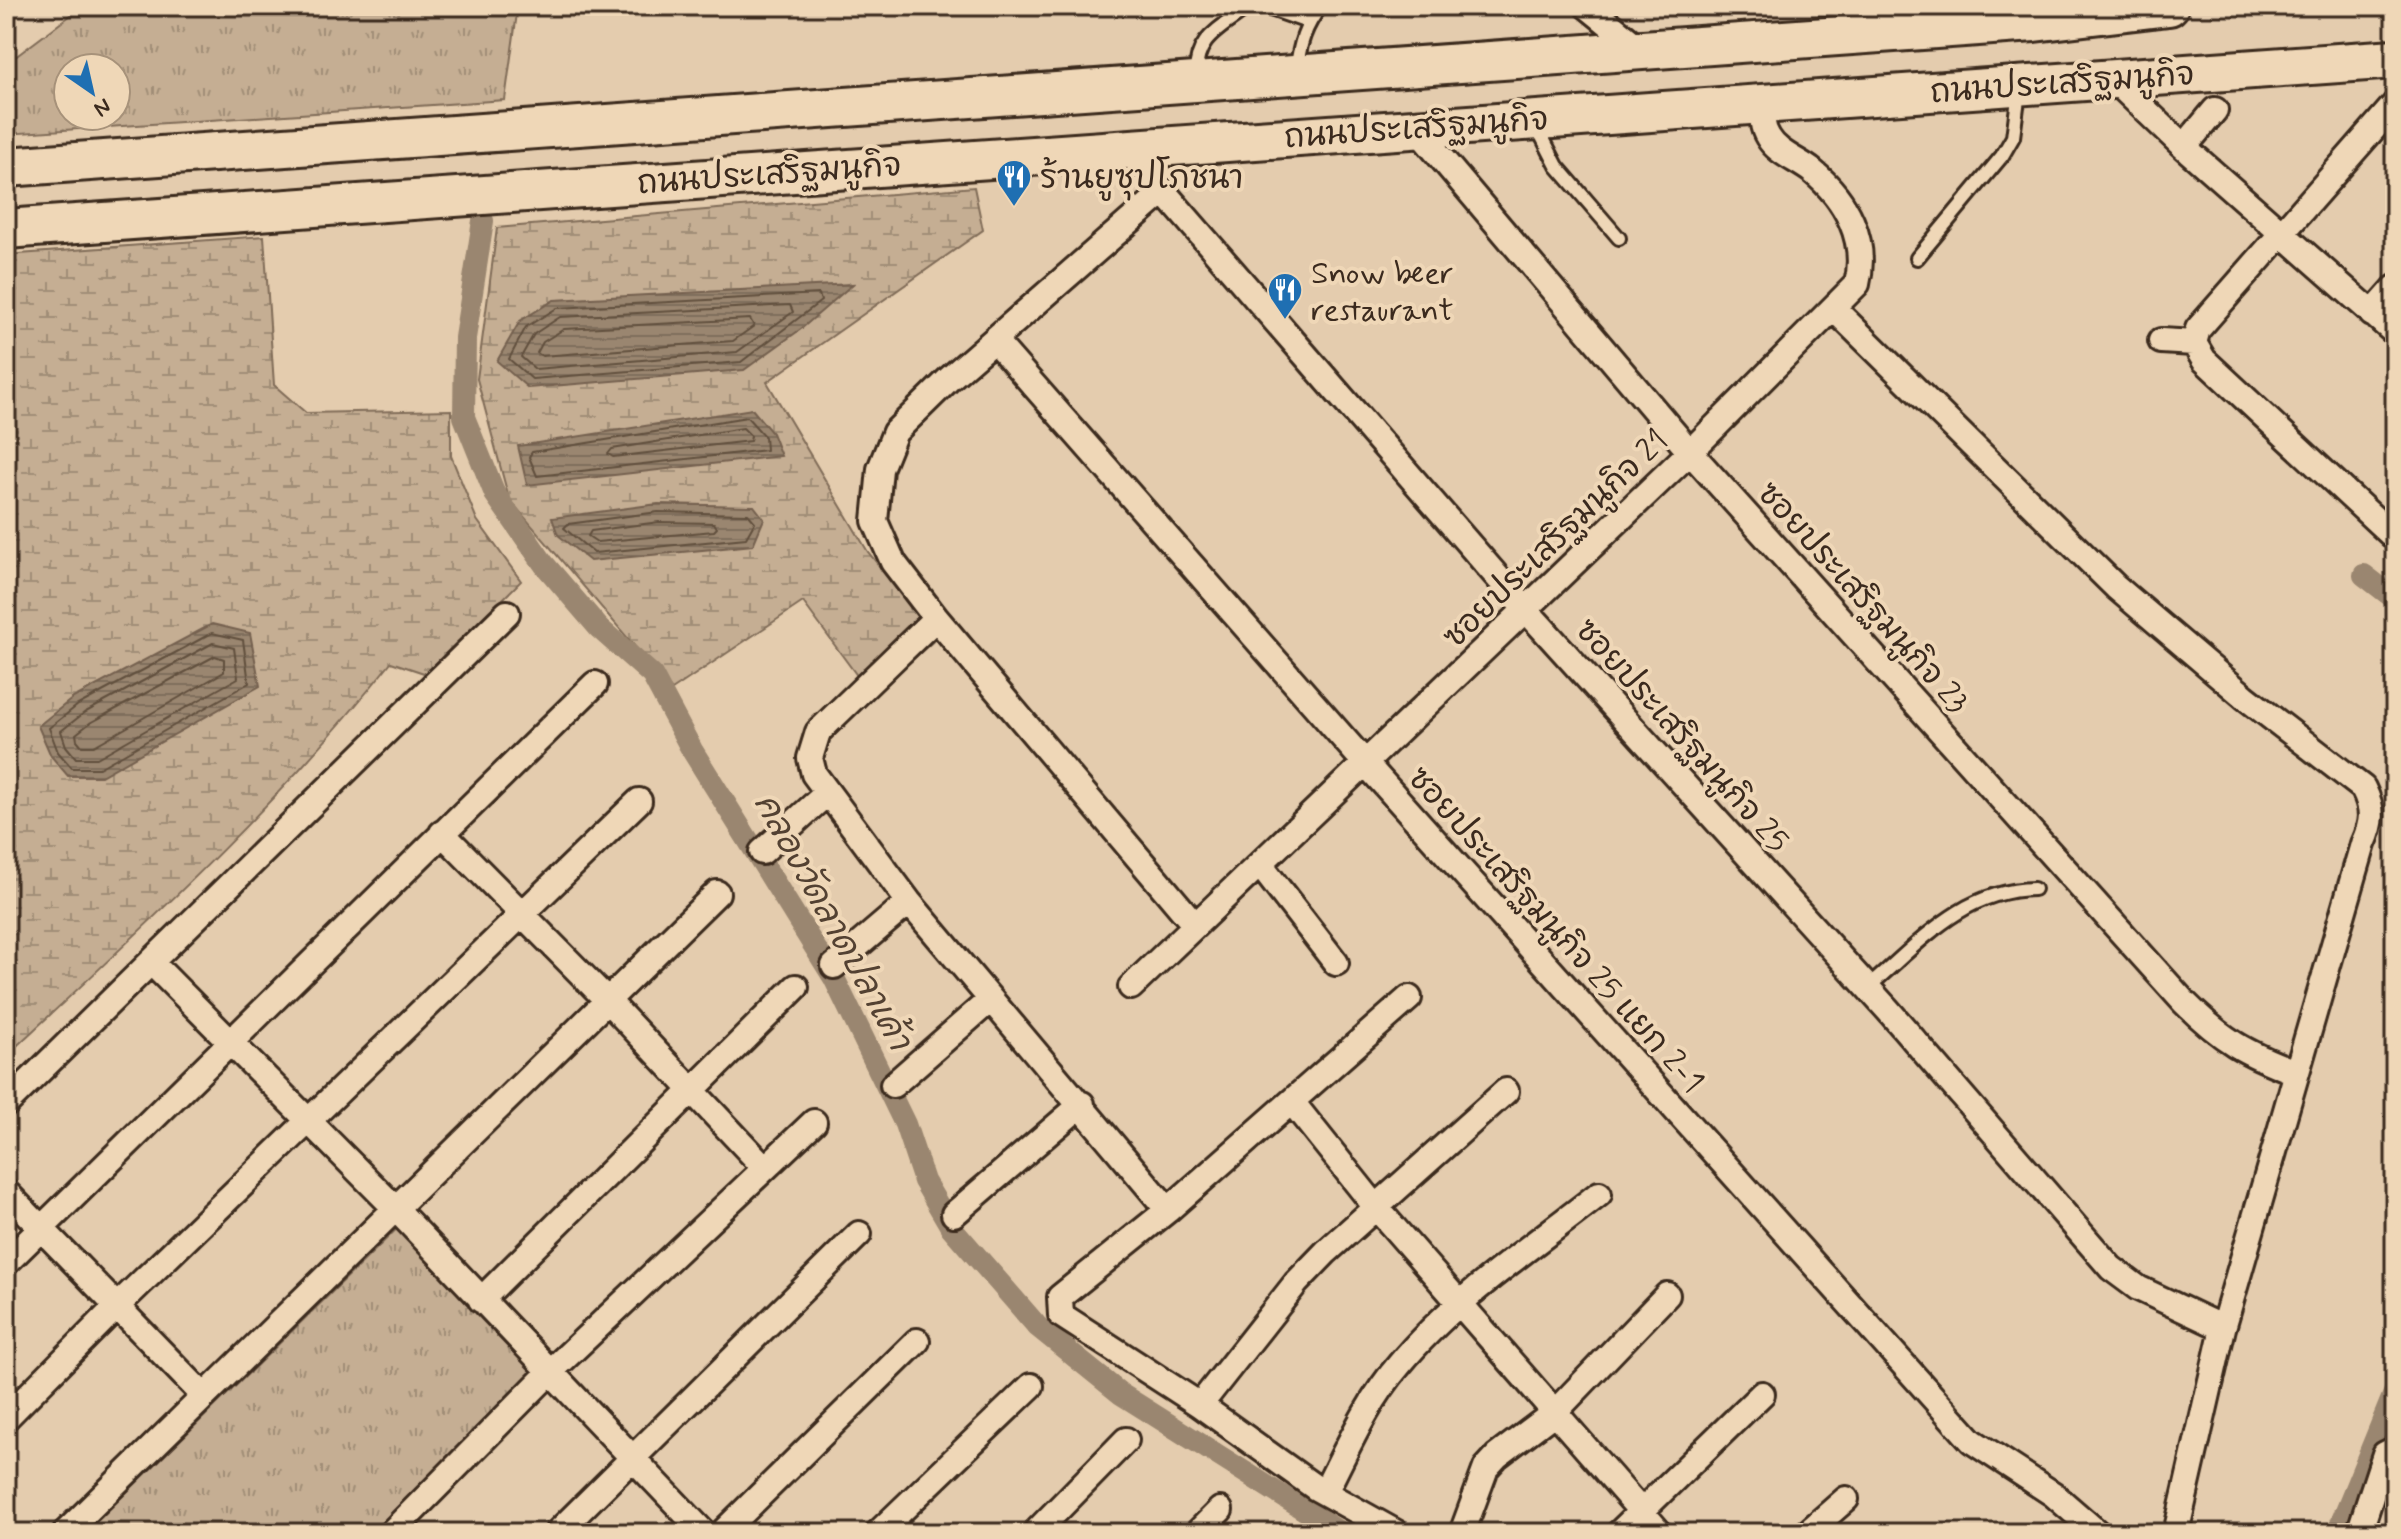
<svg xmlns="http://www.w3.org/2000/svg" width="2401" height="1539" font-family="Mynerve,'Playpen Sans Thai',sans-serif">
<defs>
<pattern id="grass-tufts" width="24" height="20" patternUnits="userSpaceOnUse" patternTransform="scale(2)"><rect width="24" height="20" fill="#c5ae93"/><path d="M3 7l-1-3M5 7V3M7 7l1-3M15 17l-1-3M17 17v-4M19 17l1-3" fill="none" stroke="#a18e77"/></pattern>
<pattern id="wetland-marsh" width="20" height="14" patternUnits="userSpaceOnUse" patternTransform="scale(2)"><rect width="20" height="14" fill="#c5ae93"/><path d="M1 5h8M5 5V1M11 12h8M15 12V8" fill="none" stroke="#a18e77"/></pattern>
<pattern id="water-rules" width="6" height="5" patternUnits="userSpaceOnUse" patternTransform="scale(2)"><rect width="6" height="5" fill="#9a866f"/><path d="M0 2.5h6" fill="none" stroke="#7f6e5b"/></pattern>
</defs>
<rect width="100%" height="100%" fill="#e4ccae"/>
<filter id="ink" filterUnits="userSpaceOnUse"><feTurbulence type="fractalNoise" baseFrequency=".0125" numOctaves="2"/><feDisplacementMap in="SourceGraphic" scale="16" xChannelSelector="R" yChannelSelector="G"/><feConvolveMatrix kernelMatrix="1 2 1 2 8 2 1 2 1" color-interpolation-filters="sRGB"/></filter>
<g filter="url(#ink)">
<path fill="url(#grass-tufts)" stroke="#806c58" stroke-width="2" fill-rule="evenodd" d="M83,6h435l-13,94 -499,34v-70zM68,68h48v48h-48z
M413,1213l152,157 -165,163h-315z"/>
<path fill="url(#wetland-marsh)" stroke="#806c58" stroke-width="2" d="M974,187l9,43 -216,152 101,170 69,86 -65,58 -69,-94 -131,88 -163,-191 -32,-120 20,-151z
M264,236l10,149 32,28 145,-3v46l26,64 44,61 -94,93 -36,-12c-114,145 -250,268 -385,394v-801z"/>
<path fill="url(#water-rules)" stroke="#74614f" stroke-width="2" d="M853,284l-52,45 -57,41 -216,18 -31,-27 23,-40 34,-21z
M752,409l20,24 9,23 -254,29 -9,-39z
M658,504l96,2 10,13 -11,26 -163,16 -32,-26 -6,-17z
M212,624l38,9 10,53 -159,90h-33l-17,-20 -13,-30 35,-28z"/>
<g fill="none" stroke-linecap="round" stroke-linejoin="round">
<path stroke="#614f3e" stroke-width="2" d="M819,294l2,7 -80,61 -209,17 -23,-20 17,-32 31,-19z
M790,305l3,7 -56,40 -202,17 -14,-12 13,-23 26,-17z
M750,319l4,7 -21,15 -191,15 -5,-3 6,-11 21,-13z
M747,417l18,20 1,13 -229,26 -8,-19 3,-5z
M743,428l8,8 -1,5 -137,16 -5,-3 4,-5z
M658,512l90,2 7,8 -9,16 -152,15 -30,-25 4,-4z
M659,522l55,1 3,5 -3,3 -117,11 -9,-6 3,-5z
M212,633l31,7 6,43 -150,85h-27l-14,-16 -9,-24 29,-23z
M213,643l21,5 4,30 -141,80h-21l-10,-12 -5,-15 23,-18z
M215,656l9,3v13l-130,74h-12l-5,-6 -1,-6 14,-11z"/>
<path stroke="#9a866f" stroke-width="22" d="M483,221l-18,117 -1,79 31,77 49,70 55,64 53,47 40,75 142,228 71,146 19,57 27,46 87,100 83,67 220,139
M2364,575l31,24
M2337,1533l58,-142"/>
<defs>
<path id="lane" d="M1262,6l46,16
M1296,71c4,-27 8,-44 25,-65
M1196,78c-2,-41 25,-49 54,-72
M1536,125l21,41 62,72
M1917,258l85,-102 11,-19 6,-46
M1867,988c52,-44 95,-98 167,-99"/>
<path id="street" d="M1587,6l54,44
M2113,79l71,68 211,186
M2395,104l-197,225 -4,14 10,17 191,178
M1416,128l274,324 494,550c38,38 61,51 111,70
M1125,147l401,463 362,400 223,258 27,20 85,40
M2184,147l31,-37
M1162,193l-213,186 -54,53 -15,37 -5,52 18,41 43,56 259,307
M1835,310l281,277 129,110 118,91c11,22 10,34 0,56l-140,484 -47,205
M2372,314l23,-26
M994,340l373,425 605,676 81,53 45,39
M2161,341l33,2
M936,618l-118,114 -8,26 4,16 95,128 259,308
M442,833l166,168 157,167
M762,852l65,-59
M1261,866l75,97
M151,962l245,247 308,324
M834,966l75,-64
M1131,987l559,-535 167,-168c11,-44 -11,-85 -45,-113 -14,-11 -35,-18 -44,-34 -7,-11 -6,-23 -6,-36
M893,1085l97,-85
M1292,1102l83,104 285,327
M6,1104l501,-491
M6,1192l198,204
M954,1214l128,-110
M6,1263l589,-579
M481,1300l315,-313
M1200,1405l96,-122 30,-31 180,-161
M6,1418l110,-111 523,-506
M1325,1492c22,-43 42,-90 74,-127 55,-67 132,-117 200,-171
M65,1533l652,-640
M391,1533l158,-160 265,-251
M557,1533l302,-299
M722,1533l195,-192
M878,1533l153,-147
M1035,1533l91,-93
M1197,1533l23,-23
M1397,1533l-81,-45 -116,-83 -139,-90 -1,-18 108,-87 241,-212
M1462,1533l24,-65 11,-12 58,-44 112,-117
M1619,1533l143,-139
M1807,1533l39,-34
M2359,1533l26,-79 10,-5"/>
<path id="primary" d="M6,167l2028,-145 135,-16
M6,229l2389,-170"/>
</defs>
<use href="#lane" stroke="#3b2a1e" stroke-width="18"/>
<use href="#street" stroke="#3b2a1e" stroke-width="30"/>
<use href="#primary" stroke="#3b2a1e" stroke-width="44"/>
<use href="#lane" stroke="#efd7b7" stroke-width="12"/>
<use href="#street" stroke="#efd7b7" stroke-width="24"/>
<use href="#primary" stroke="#efd7b7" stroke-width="38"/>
</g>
</g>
<defs>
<symbol id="restaurant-pin" viewBox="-11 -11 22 30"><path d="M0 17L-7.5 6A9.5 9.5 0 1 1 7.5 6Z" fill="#1f6fb2" stroke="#efd7b7"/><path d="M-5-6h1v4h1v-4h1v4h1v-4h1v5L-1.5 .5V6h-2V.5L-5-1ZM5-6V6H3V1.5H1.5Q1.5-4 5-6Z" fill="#fff"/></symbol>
</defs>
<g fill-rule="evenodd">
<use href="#restaurant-pin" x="994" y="157" width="40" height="54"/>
<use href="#restaurant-pin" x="1265" y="270" width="40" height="54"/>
</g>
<g text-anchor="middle" stroke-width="8" stroke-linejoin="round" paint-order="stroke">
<g font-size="32" fill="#3b2a1e" stroke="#efd7b7">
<text transform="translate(2062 82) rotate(-4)" y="11">ถนนประเสริฐมนูกิจ</text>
<text transform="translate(1416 127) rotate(-4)" y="11">ถนนประเสริฐมนูกิจ</text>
<text transform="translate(769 173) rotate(-4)" y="11">ถนนประเสริฐมนูกิจ</text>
<text transform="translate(1555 538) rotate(-44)" y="11">ซอยประเสริฐมนูกิจ 21</text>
<text transform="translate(1864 597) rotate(48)" y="11">ซอยประเสริฐมนูกิจ 23</text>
<text transform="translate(1683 735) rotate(48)" y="11">ซอยประเสริฐมนูกิจ 25</text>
<text transform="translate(1557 929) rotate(48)" y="11">ซอยประเสริฐมนูกิจ 25 แยก 2-1</text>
</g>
<g font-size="32" fill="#3b2a1e" stroke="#efd7b7" text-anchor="start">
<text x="1040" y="188">ร้านยูซุปโภชนา</text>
<text x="1311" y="283">Snow beer<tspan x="1311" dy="37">restaurant</tspan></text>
</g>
<g font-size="34" font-style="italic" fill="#534132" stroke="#efd7b7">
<text transform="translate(834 921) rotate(61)" y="12">คลองวัดลาดปลาเค้า</text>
</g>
</g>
<rect width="2401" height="1539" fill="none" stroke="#efd7b7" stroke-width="32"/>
<rect x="16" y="16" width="2369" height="1507" fill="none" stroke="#3b2a1e" stroke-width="3" filter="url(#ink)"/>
<g transform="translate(92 92) rotate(146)"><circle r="38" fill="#efd7b7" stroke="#a7927a" stroke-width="2"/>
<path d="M0-6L14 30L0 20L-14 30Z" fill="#1f6fb2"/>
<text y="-12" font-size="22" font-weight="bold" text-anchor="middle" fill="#3b2a1e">N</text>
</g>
</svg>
